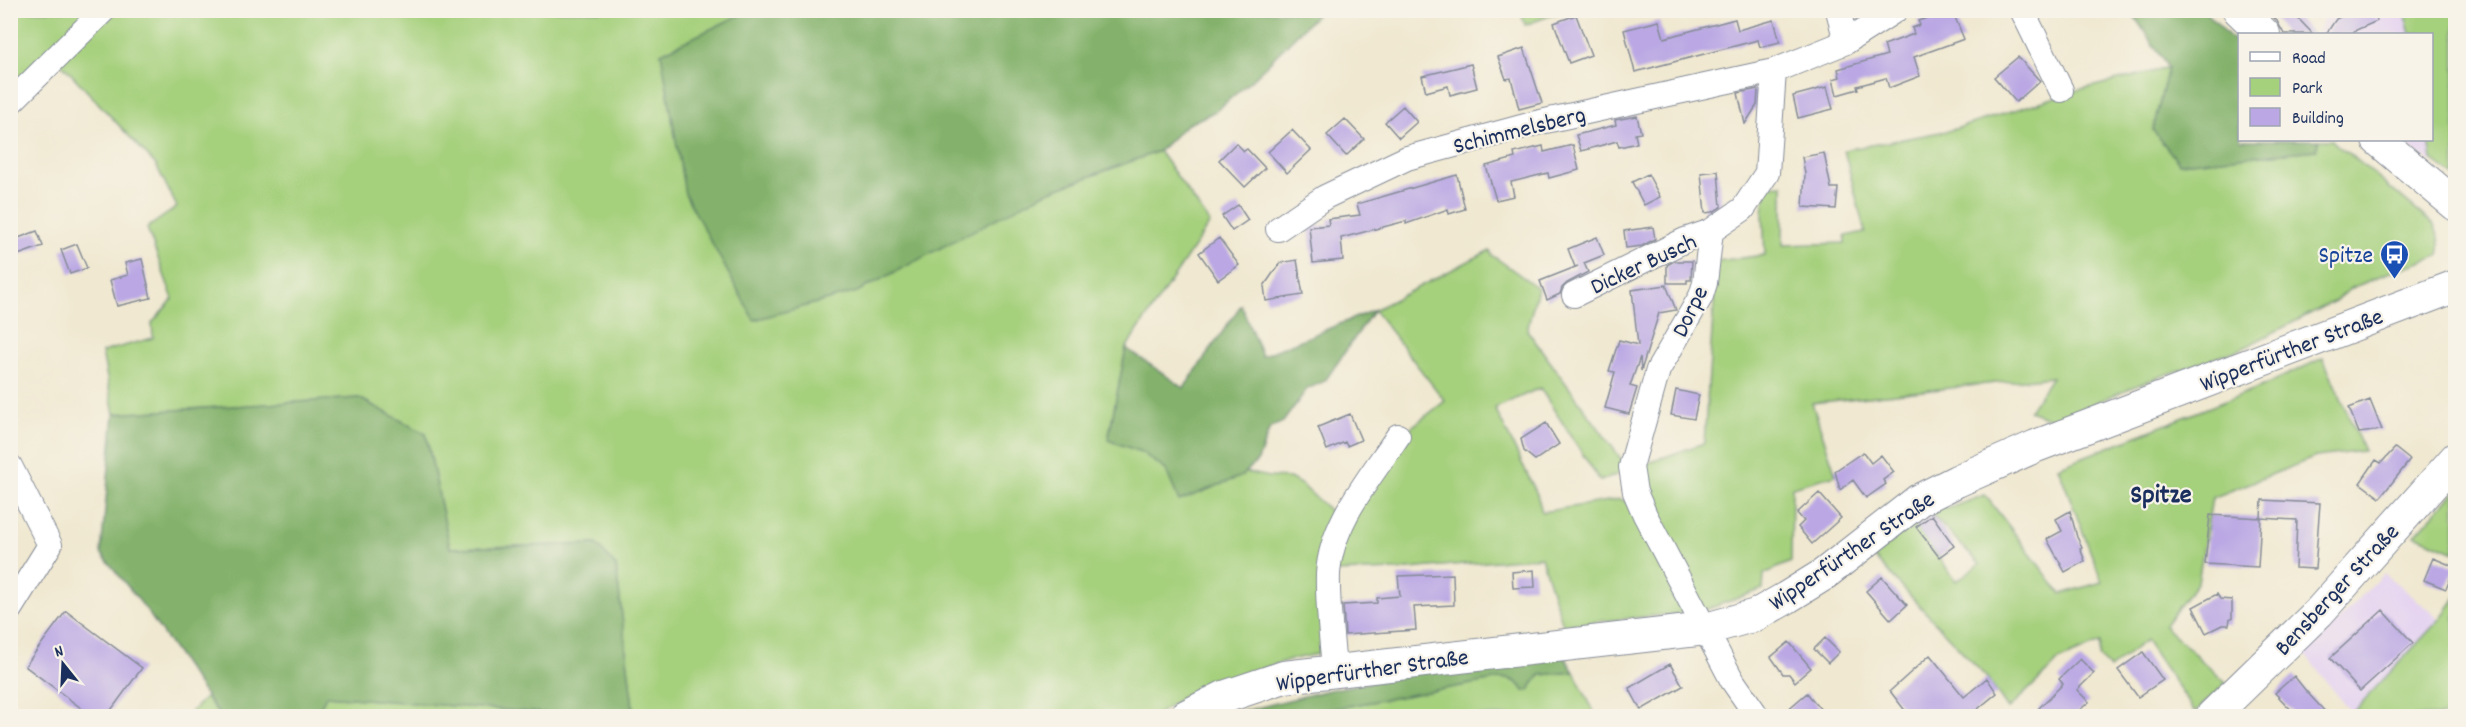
<svg xmlns="http://www.w3.org/2000/svg" width="2466" height="727" font-family="Dekko,sans-serif">
<rect width="100%" height="100%" fill="#f7f3e8"/>
<filter id="ink" filterUnits="userSpaceOnUse"><feTurbulence type="fractalNoise" baseFrequency=".0167" numOctaves="2"/><feDisplacementMap in="SourceGraphic" scale="12" xChannelSelector="R" yChannelSelector="G"/><feConvolveMatrix kernelMatrix="1 2 1 2 8 2 1 2 1" color-interpolation-filters="sRGB"/></filter>
<filter id="wash" filterUnits="userSpaceOnUse"><feTurbulence type="fractalNoise" baseFrequency=".008" numOctaves="4" result="noise"/><feDisplacementMap in="SourceGraphic" scale="24" xChannelSelector="R" yChannelSelector="G"/><feGaussianBlur stdDeviation="1.35" result="paint"/><feColorMatrix in="noise" values="0 0 0 0 0 0 0 0 0 0 0 0 0 0 0 0 0 1.4 0 .05"/><feComposite in="paint" operator="in"/></filter>
<g filter="url(#wash)">
<rect width="100%" height="100%" fill="#f0e8d0"/>
<path fill="#e5d3f1" d="M2328,10l4,1 4,7 18,-7h50l6,23h-94z
M2399,140h30l4,23z
M2384,573l56,46 -88,94 -47,-58z"/>
<path fill="#a5d07c" stroke="#60806d" stroke-width="1.5" d="M1520,10h43v1l-38,14z
M11,11h88l-88,88z
M110,11h638l-87,43 384,139 114,-42 51,72 -84,125 -18,92 33,12 25,18 76,6 4,-4 23,5 21,1 12,7 38,35 -13,132 -42,9 -98,33 -32,22h-521l-18,-150 -20,-22 -146,4 -24,-114 -67,-36 -245,16 -12,-62 51,-14 -1,-15 21,-24 -26,-71 30,-21 -21,-42 -98,-105z
M2404,11h51v166l-23,-17 -3,-20h3v-106h-22z
M2168,68l-15,62 26,33 137,-13 3,-10h13c7,9 16,12 25,20 25,21 50,43 76,64 6,11 9,20 6,32l-49,16 -38,16 -17,13 -94,48 -96,33 -91,38 -25,-9 23,-34 -240,26 24,72 -44,12 -1,75 -27,12 -1,15 -61,22 -53,-95 -12,-49 67,-24 13,-182 48,-6 -2,-42 3,-27 17,-1v60l62,-2v-7l20,-4 -21,-82 108,-20 126,-40z
M1490,250l2,5 46,33 -11,42 100,137 -11,8 -16,6 -60,-93 -45,20 42,86 5,18 78,-13 12,5 61,108 -130,13 -22,-68 -143,13 -67,2 13,-47 65,-96 36,-28 -71,-91z
M2323,358l41,93 -48,6 -104,41 -14,84 -34,44 62,57 -31,29 -49,-72 -37,29 -10,-13 1,-13 -40,17 -52,49 -21,-31 -113,-121 40,-34 42,58 24,-17 -51,-52 15,-7 3,4 38,-14 76,99 41,-12 -44,-115 205,-81z
M2455,491v61l-40,-17z
M2455,598v118h-101l-2,-3 88,-94z
M1574,672l22,44h-304l208,-37c11,-1 19,3 24,12l5,-1 11,-15z
M326,696l255,20h-265z
M206,697l14,19h-33z"/>
<path fill="#84b26c" stroke="#507065" stroke-width="1.5" d="M748,11v-1l572,1 -65,66 -39,34 -30,14 -27,26 -114,42 -188,99 -103,28 -69,-126 -24,-141z
M2131,11h74l34,35 1,94h79l-3,10 -137,13 -26,-33 15,-62z
M1241,305l21,51 112,-46 -49,71 -18,8 -24,33 -13,6 -12,32 -16,16 -63,25 -13,-31 -25,-18 -33,-12 18,-92 58,40z
M359,398l67,36 24,114 146,-4 20,22 18,150h-53l-255,-20 -10,20h-96l-75,-108 -44,-55 13,-139z
M1565,657l9,15 -34,3 -11,15 -5,1c-5,-10 -13,-13 -24,-12l-208,37h-68l105,-26 137,-26z"/>
<g id="blocks">
<path fill="#baa7e4" d="M1952,10l12,29 -50,18 6,19 -31,12 -3,-10 -29,8 1,3 -21,6 -4,-16 7,-2 -2,-8 49,-14 -3,-10 30,-11 -2,-6 8,-3 -2,-4z
M2266,10h24l23,24h-29l-7,-13z
M2354,10h18l5,11 -21,9 -3,4h-27l10,-15z
M1576,15l15,40 -22,8 -15,-40z
M1735,19l3,11 36,-10 6,22 -20,5 -2,-7 -123,32 -11,-42 35,-9 5,17z
M1524,48l18,55 -23,6 -8,-31 -5,1 -8,-22z
M2018,57l22,24 -24,21 -22,-25z
M1471,64l6,24 -27,7 -2,-9 -22,6 -4,-16z
M1827,87l6,22 -35,9 -5,-22z
M1758,89l-1,16 -12,19 -7,-31z
M1403,106l14,16 -18,16 -14,-16z
M1637,116l4,17 -6,1 2,9 -18,4 -2,-6 -36,10 -5,-16 40,-10 -1,-5z
M1345,119l19,20 -18,17 -19,-21z
M1292,130l19,20 -24,23 -19,-21z
M1236,143l8,8 3,-2 18,19 -20,19 -26,-27z
M1573,145l6,25 -30,8 -1,-5 -37,9 3,14 -18,4 -10,-34 29,-8 -1,-5 29,-7 1,6z
M1824,153l7,35h7l-2,21 -33,-2 2,-33 -3,-17z
M1718,171l3,36 -8,5 -8,1 -4,-40z
M1648,174l12,23 -16,8 -12,-23z
M1457,175l8,34 -16,5 -1,-5 -42,15v-3l-65,17 2,22 -30,3 -4,-36 20,-2 -1,-6 32,-4 -3,-11z
M1238,205l10,15 -16,11 -10,-15z
M1653,227l2,12 -13,7 -16,2 -2,-17z
M37,231l6,15 -25,9 -5,-15z
M1597,237l7,18 -20,8 4,9 -21,11 -5,5 -2,6 -13,6 -7,-19 38,-15 -3,1 -7,-18z
M1219,238l20,27 -21,15 -19,-27z
M77,244l10,24 -17,6 -9,-24z
M142,259l9,39 -34,8 -7,-26 18,-5 -3,-12z
M1297,260l6,35 -37,6 -2,-15 16,-23z
M1674,261h18l-1,19h-4v3h-20v-18z
M1666,285l10,25 -17,3 -18,58 -1,-14 -10,29 7,2 -8,26 -24,-6 10,-36 -6,-1 10,-31 19,5 -6,-55z
M1676,390l23,5 -5,24 -23,-4z
M2370,400l12,30 -23,3 -10,-25z
M1350,414l11,26 -14,6 -2,-4 -18,8 -9,-23z
M1546,423l13,21 -24,16 -11,-9 -3,-12z
M2395,448l15,12 -30,38 -20,-15 16,-23 5,3z
M1863,452l8,11 10,-8 13,17 -11,8 3,4 -20,14 -13,-18 -13,10 -5,-19z
M1819,493l22,25 -29,26 -14,-17 6,-6 -7,-8z
M2262,500l58,3 -5,66 -20,-1 2,-48 -36,-2z
M2070,511l7,26 5,10 -2,1 5,13 -20,11 -18,-33 15,-8 -6,-12z
M1932,515l22,31 -15,11 -23,-30z
M2210,515l51,3 -3,49 -53,-3z
M2433,558l22,9 -9,22 -22,-9z
M1534,570l1,17 -22,1 -1,-16z
M1453,574l1,31 -40,2 2,23 -71,5 -2,-30 34,-2v-5l23,-2 -2,-20z
M1882,577l25,28 -16,15 -25,-29z
M2217,594l3,5 12,1v19h-2l-1,6h-7l-16,8 -13,-26z
M2383,610l30,33 -53,48 -30,-33z
M66,611l76,57 -36,49h-13l-68,-51z
M1825,638l14,14 -11,11 -14,-14z
M1789,642l22,26 -16,14 -6,-8h-6l-12,-17z
M2143,652l20,28 -25,17 -20,-27z
M1930,655l34,42 23,-19 10,15 -29,24h-58l-20,-26z
M2080,659l14,14 -17,17 12,12 -18,15h-25l-8,-8 25,-25 -4,-5z
M1670,664l13,22 -42,24 -12,-22z
M2294,676l12,15 24,26h-32l-23,-24z
M1807,693l20,24h-48z"/>
</g>
</g>
<g filter="url(#ink)">
<use href="#blocks" fill-opacity="0" stroke="#868c97" stroke-width="1.5"/>
<g fill="none" stroke-linecap="round" stroke-linejoin="round">
<defs>
<path id="minor" d="M1838,10l8,32
M2022,10l39,80
M10,103l94,-93
M1278,229l47,-32 82,-39 129,-35 238,-52
M1574,295l111,-55 26,-9
M10,466l40,79 -40,64
M1334,671c-2,-32 -7,-65 -6,-97 3,-52 43,-97 70,-138
M1757,716l-25,-36 -87,-165 -10,-23 -4,-25 27,-97 43,-74 4,-13 6,-52 32,-22 24,-36 7,-102 72,-29 50,-32"/>
<path id="major" d="M2239,10l25,24
M2378,140l78,65
M1186,716l38,-19 60,-20 422,-48 50,-14 30,-17 37,-23 96,-75 38,-19 79,-35 420,-160
M2212,716l107,-104 137,-154"/>
</defs>
<use href="#minor" stroke="#868c97" stroke-width="26"/>
<use href="#major" stroke="#868c97" stroke-width="34"/>
<use href="#minor" stroke="#fff" stroke-width="24"/>
<use href="#major" stroke="#fff" stroke-width="32"/>
</g>
</g>
<defs>
<symbol id="bus-pin" viewBox="-11 -11 22 30"><path d="M0 17L-7.5 6A9.5 9.5 0 1 1 7.5 6Z" fill="#1a4fb4" stroke="#f7f3e8"/><path d="M-5-6H5V4H4V6H2V4H-2V6H-4V4H-5ZM-3.5-4V0h7V-4ZM-3.5 1.2v1.5H-2V1.2ZM2 1.2v1.5H3.5V1.2Z" fill="#fff"/></symbol>
</defs>
<g fill-rule="evenodd">
<use href="#bus-pin" x="2378" y="238" width="33" height="45"/>
</g>
<g text-anchor="middle" stroke-width="4.5" stroke-linejoin="round" paint-order="stroke">
<g font-size="24" fill="#1b2f5e" stroke="#f7f3e8">
<text transform="translate(1519 129) rotate(-14)" y="8">Schimmelsberg</text>
<text transform="translate(1643 263) rotate(-25)" y="8">Dicker Busch</text>
<text transform="translate(1689 311) rotate(-64)" y="8">Dorpe</text>
<text transform="translate(2291 349) rotate(-21)" y="8">Wipperfürther Straße</text>
<text transform="translate(1851 550) rotate(-34)" y="8">Wipperfürther Straße</text>
<text transform="translate(2336 589) rotate(-47)" y="8">Bensberger Straße</text>
<text transform="translate(1372 669) rotate(-8)" y="8">Wipperfürther Straße</text>
</g>
<g font-size="24" fill="#164399" stroke="#f7f3e8" text-anchor="end">
<text x="2373" y="262">Spitze</text>
</g>
<g font-size="27" font-weight="bold" fill="#1b2f5e" stroke="#f7f3e8">
<text x="2161" y="502">Spitze</text>
</g>
</g>
<rect width="2466" height="727" fill="none" stroke="#f7f3e8" stroke-width="36"/>
<rect x="2238" y="33" width="195" height="108" fill="#f7f3e8" stroke="#9fa5b1" stroke-width="1.5"/>
<rect x="2250" y="52" width="30" height="9" fill="#ffffff" stroke="#9fa5b1" stroke-width="1.5"/>
<text x="2292" y="63" font-size="18" fill="#1b2f5e">Road</text>
<rect x="2250" y="78" width="30" height="18" fill="#a5d07c" stroke="#9fa5b1" stroke-width="1.5"/>
<text x="2292" y="93" font-size="18" fill="#1b2f5e">Park</text>
<rect x="2250" y="108" width="30" height="18" fill="#baa7e4" stroke="#9fa5b1" stroke-width="1.5"/>
<text x="2292" y="123" font-size="18" fill="#1b2f5e">Building</text>
<g transform="translate(63 664) rotate(342)" stroke="#f7f3e8" stroke-width="4.5" paint-order="stroke">
<path d="M0-4.5L10 22L0 15L-10 22Z" fill="#1b2f5e"/>
<text y="-9" font-size="16" font-weight="bold" text-anchor="middle" fill="#1b2f5e">N</text>
</g>
</svg>
